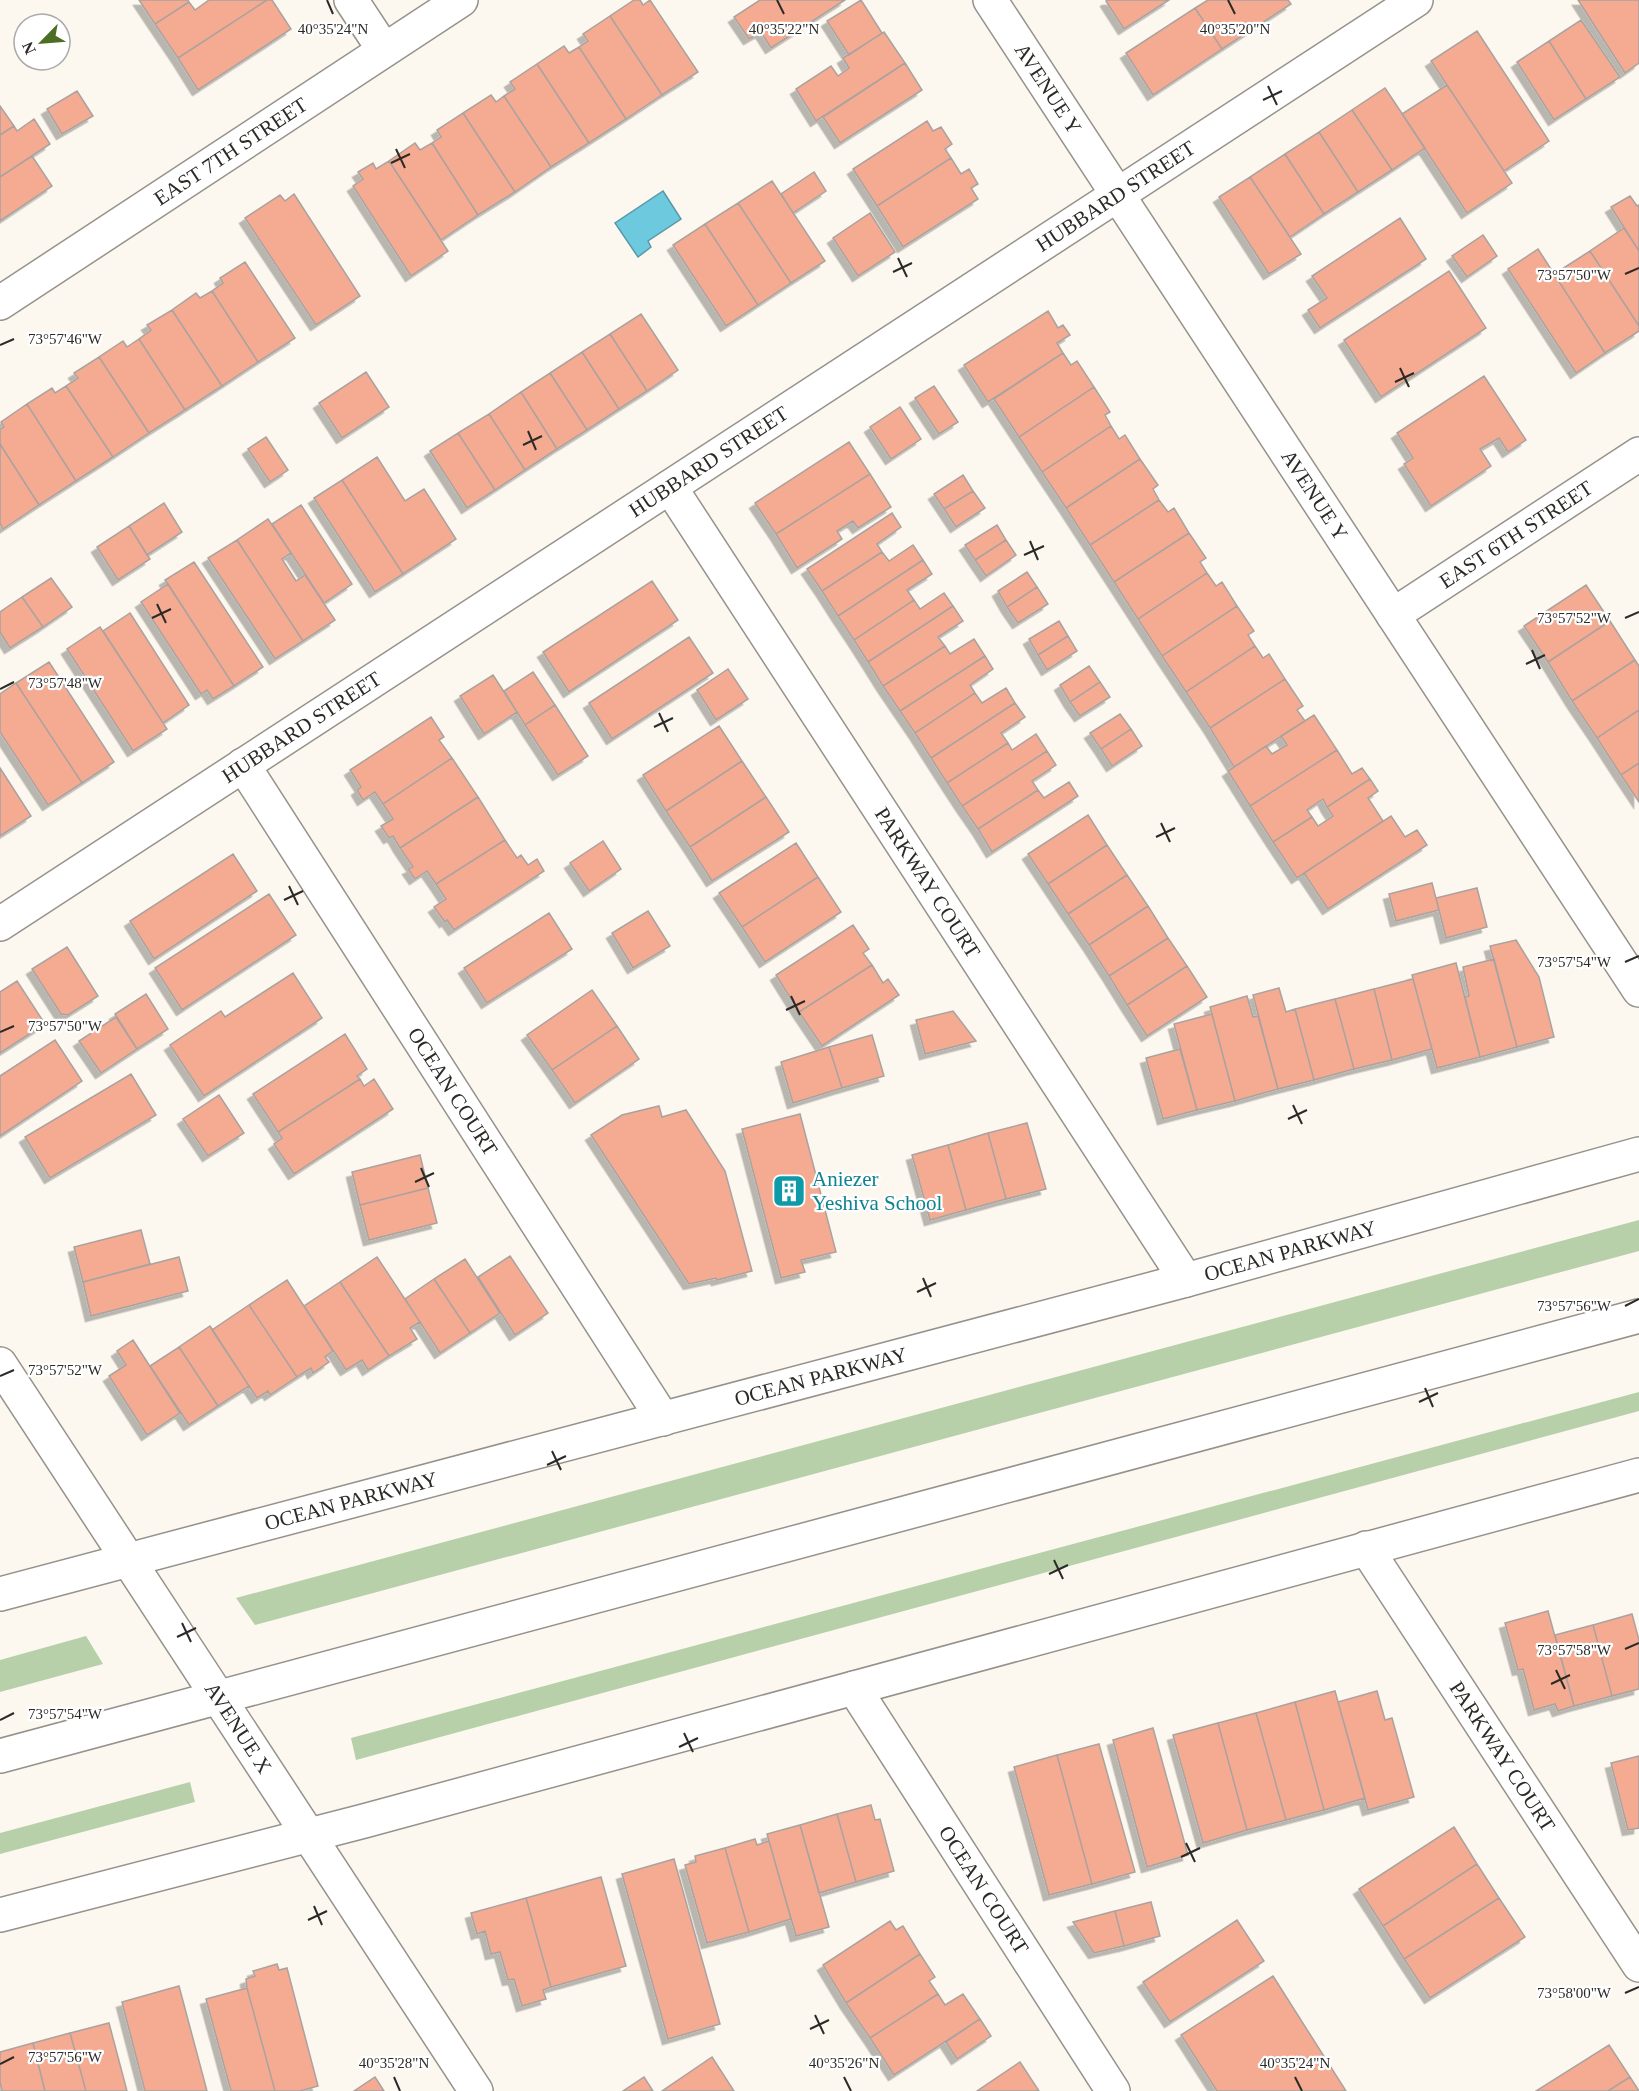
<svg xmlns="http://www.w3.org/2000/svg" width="1639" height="2091" font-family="Georgia,serif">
<defs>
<filter id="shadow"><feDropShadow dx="-5.5" dy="5.5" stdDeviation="0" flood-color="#0004"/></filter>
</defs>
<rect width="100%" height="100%" fill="#fcf8f0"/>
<path fill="#b7d0a9" d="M1639,1220v31l-1384,374 -19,-27z
M1639,1392v19l-1283,349 -5,-22z
M86,1636l17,28 -103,28v-32z
M190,1782l5,20 -195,52v-21z"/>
<path fill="#6cc9de" stroke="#5999a7" stroke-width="1.5" d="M663,191l18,28 -33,22 3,6 -13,10 -23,-34z"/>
<path fill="#f4ab92" stroke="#aba29f" stroke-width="1.5" filter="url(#shadow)" d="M139,0h49l1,2 -34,22z
M209,0h58l-89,58 -23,-34 34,-22 6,8z
M267,0h5l19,29 -93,61 -20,-32z
M634,0h6l3,5 7,-5 48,72 -36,23 -52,-79z
M760,0h85l-74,48 -10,-16 -12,7 -15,-22z
M861,0l21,33 -33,22 -22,-34z
M1108,0h61l-45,29 -18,-28z
M1208,0h80l3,4 -69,45 -27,-41z
M1578,0h61v63l-14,10z
M1195,8l27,41 -69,46 -27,-42z
M610,16l52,79 -36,24 -47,-72 9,-6 -5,-7z
M1581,20l39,57 -34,22 -37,-58z
M1477,31l72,110 -45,30 -73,-110z
M884,32l21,31 -89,58 -20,-32 35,-23 7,10 11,-8 -6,-10z
M1549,41l37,58 -32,21 -37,-58z
M564,46l5,7 10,-6 47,72 -37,24 -52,-79z
M905,63l17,27 -82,53 -17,-26z
M537,64l52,79 -38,24 -47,-71 11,-7 -5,-7z
M1447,85l65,98 -45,30 -65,-99z
M1385,88l40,60 -33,22 -40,-60z
M77,91l16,25 -31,18 -15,-25z
M491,95l5,7 8,-6 47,71 -36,25 -52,-79z
M0,106l14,20 -14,9z
M1352,110l40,60 -34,22 -39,-60z
M463,113l52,79 -37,23 -46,-72 9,-6 -4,-7z
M34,119l16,25 -50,33v-42l14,-9 3,5z
M927,121l6,10 8,-4 11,17 -7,5 6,9 -74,48 -24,-37z
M1319,132l39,60 -34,22 -39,-60z
M415,143l5,7 12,-7 46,72 -37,25 -52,-79z
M1285,154l39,60 -34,23 -40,-60z
M32,156l20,30 -52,35v-44z
M951,158l10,16 8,-5 9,15 -7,4 7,11 -75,48 -26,-41z
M389,161l59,90 -37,25 -58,-90 10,-7 -5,-7 15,-9 3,6z
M814,172l12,19 -33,22 -12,-19z
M1250,177l51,77 -32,20 -50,-77z
M772,181l53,80 -34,22 -53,-80z
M294,194l66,102 -44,29 -71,-107 35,-23 5,6z
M1630,196l7,10 2,-1v46l-28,-44z
M738,203l53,80 -33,22 -53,-81z
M870,213l25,39 -37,24 -25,-38z
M1400,218l26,41 -106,69 -12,-18 19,-12 -15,-22z
M705,224l53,81 -32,21 -53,-81z
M1624,228l15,23v75l-49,-75z
M1483,235l14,21 -30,21 -15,-21z
M1538,249l67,104 -29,20 -68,-104z
M1590,251l49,75v5l-34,22 -51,-79z
M245,262l50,76 -37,24 -46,-71 11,-8 -3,-5z
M1449,271l37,57 -105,69 -37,-57z
M212,291l46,71 -36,24 -50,-76 24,-17 4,5z
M172,310l50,76 -37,24 -46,-71 12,-9 -4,-5z
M1048,311l10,17 5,-3 7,10 -13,8 6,10 -75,49 -24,-37z
M641,314l37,56 -31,21 -37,-57z
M610,334l37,57 -28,18 -37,-57z
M139,339l46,71 -36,23 -50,-76 24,-16 4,6z
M582,352l37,57 -32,21 -37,-57z
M1063,353l8,12 6,-4 17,26 -75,50 -25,-38z
M99,357l50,76 -36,24 -47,-71 12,-8 -4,-5z
M366,372l23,35 -47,31 -23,-35z
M550,373l37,57 -30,19 -36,-57z
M1484,376l42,64 -18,12 -9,-14 -19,11 11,17 -60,40 -27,-42 9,-6 -16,-25z
M66,386l47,71 -37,24 -49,-77 25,-16 3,5z
M934,386l24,36 -19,12 -24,-36z
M1094,387l16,25 -5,3 6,11 -69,46 -23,-35z
M521,392l36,57 -32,21 -36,-56z
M27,404l49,77 -37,24 -39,-61v-15l4,-2 -3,-5z
M900,407l21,32 -30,20 -21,-32z
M489,414l36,56 -30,20 -37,-57z
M1111,426l8,13 6,-4 15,24 -74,49 -24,-36z
M458,433l37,57 -28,18 -37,-57z
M266,437l22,33 -18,12 -22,-33z
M849,442l21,32 -94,60 -21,-31z
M0,444l39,61 -36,24 -3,-6z
M377,457l28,44 19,-12 32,50 -53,35 -61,-94z
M1140,459l18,26 -5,4 6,11 -69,45 -24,-37z
M870,474l21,33 -33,21 -5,-7 -16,10 5,8 -45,29 -21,-34z
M963,475l10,16 -29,18 -10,-15z
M342,480l61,94 -28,18 -61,-94z
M973,491l12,17 -29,19 -12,-18z
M1159,500l9,12 6,-4 15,25 -75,49 -24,-37z
M164,503l18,29 -35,23 -18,-29z
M301,505l51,79 -28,19 -52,-79z
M892,513l9,14 -24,17 5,8 -60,39 -15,-22z
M268,519l23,34 -9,6 14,22 9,-6 30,45 -32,21 -66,-101z
M997,525l9,15 -31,20 -10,-15z
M129,526l21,33 -32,21 -21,-33z
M1189,533l17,25 -6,4 7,11 -69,46 -24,-37z
M237,540l66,101 -28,18 -67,-101z
M1006,540l10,15 -30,21 -11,-16z
M913,545l10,15 -85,56 -16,-25 60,-39 7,9z
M923,560l9,14 -25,16 7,10 -60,40 -16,-24z
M194,562l69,105 -29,19 -69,-106z
M1027,572l10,15 -30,20 -9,-16z
M1207,573l9,13 6,-4 15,24 -75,50 -24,-37z
M51,578l21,29 -29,20 -21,-30z
M652,581l26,39 -109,72 -26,-40z
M168,584l66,102 -21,13 -6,-9 -6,4 -60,-92z
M1586,585l24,36 -62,41 -24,-36z
M1037,587l11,17 -30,19 -11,-16z
M944,593l9,13 -85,56 -14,-22 60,-40 6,9z
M22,597l21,30 -33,21 -10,-16v-20z
M953,606l10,15 -25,16 7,9 -62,40 -15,-24z
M1237,606l17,25 -6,4 7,11 -69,46 -24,-36z
M130,613l59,92 -26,18 -60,-92z
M1059,621l9,15 -30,19 -9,-16z
M1610,621l25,39 -63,41 -24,-39z
M100,627l67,102 -34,22 -66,-102z
M1068,636l9,15 -30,19 -9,-15z
M689,637l24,36 -101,66 -23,-36z
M974,639l11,17 -85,55 -17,-25 62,-40 5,8z
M1255,646l8,12 6,-4 16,25 -75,49 -24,-36z
M985,656l8,13 -23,16 5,8 -60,40 -15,-22z
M1635,660l4,6v44l-42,28 -25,-37z
M49,662l65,100 -32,21 -66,-100z
M1089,666l11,16 -30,20 -10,-17z
M728,669l20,30 -32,21 -19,-30z
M533,672l22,33 -30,20 -21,-34z
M493,675l24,37 -33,22 -24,-38z
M1285,679l18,27 -6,4 8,11 -71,46 -24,-39z
M1100,682l10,15 -30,19 -10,-14z
M16,683l66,100 -34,22 -48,-73v-38z
M1006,688l9,15 -84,55 -16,-25 60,-40 7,10z
M1015,703l10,14 -24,16 7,10 -61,40 -16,-25z
M555,705l33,51 -30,19 -33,-50z
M1639,710v53l-18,12 -24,-37z
M1120,714l11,15 -30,20 -11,-16z
M1314,715l23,35 -87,56 -22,-35 38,-25 6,8 15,-9 -6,-9z
M431,717l13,20 -5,3 13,18 -69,46 -8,-12 -12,8 -6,-10 4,-3 -11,-17z
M719,726l23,35 -76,50 -23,-36z
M1131,729l11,17 -30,20 -11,-17z
M1036,734l11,17 -85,55 -15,-23 61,-40 4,7z
M1337,750l15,24 10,-6 8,11 -43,28 -4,-8 -16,11 5,7 -39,25 -23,-36z
M1047,751l9,14 -24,16 6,9 -60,39 -16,-23z
M452,758l26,39 -78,51 -7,-12 -4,2 -8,-12 12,-7 -10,-15z
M742,761l24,36 -76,50 -24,-36z
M1639,763v39l-18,-27z
M0,768l31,48 -31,20z
M1370,779l8,12 -10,7 15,23 -86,57 -24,-36 39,-25 6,9 15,-10 -6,-9z
M1069,782l9,14 -86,56 -14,-23 60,-39 6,8z
M478,797l27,43 -69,44 -9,-13 -12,8 -7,-10 5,-2 -13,-19z
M766,797l23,35 -77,49 -22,-34z
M1088,815l19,30 -59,39 -20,-30z
M1391,816l14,21 12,-7 10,15 -99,64 -24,-36z
M505,840l12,18 4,-3 7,10 9,-6 7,12 -90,59 -7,-10 -2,2 -11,-15 12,-8 -10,-15z
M603,841l18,28 -32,22 -19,-28z
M796,843l22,34 -76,50 -23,-34z
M1107,845l20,30 -59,39 -20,-30z
M233,854l24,37 -103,68 -24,-38z
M1127,875l21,31 -59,39 -21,-31z
M818,877l23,35 -76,50 -23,-35z
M1432,883l7,27 -43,11 -7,-27z
M1477,888l10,39 -41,11 -10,-40z
M269,894l27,41 -114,75 -27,-42z
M1148,906l20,32 -59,38 -20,-31z
M648,911l22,35 -37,22 -21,-35z
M549,913l23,36 -85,54 -23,-35z
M853,925l16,24 -6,4 9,12 -73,47 -23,-37z
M1168,938l19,28 -60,39 -18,-29z
M1516,940l23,37 15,60 -37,10 -27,-101z
M67,947l31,49 -30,19 -7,-1 -29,-45z
M1494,959l23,88 -37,10 -15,-60 4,-1 -6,-29z
M1456,963l24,94 -43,11 -25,-93z
M872,965l11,18 5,-4 11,16 -77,51 -23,-34z
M1187,966l20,31 -60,39 -20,-31z
M293,973l29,45 -118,78 -34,-51 51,-34 4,6z
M1413,979l19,70 -40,11 -18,-71z
M17,981l28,43 -45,29v-61z
M1279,988l7,24 9,-3 19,71 -36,9 -25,-94z
M1374,989l18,71 -38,9 -19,-70z
M592,990l25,36 -65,44 -25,-35z
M146,994l22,35 -31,20 -22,-35z
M1247,996l6,21 5,-1 20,73 -43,12 -25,-94z
M1335,999l19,70 -40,11 -19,-71z
M953,1011l23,30 -51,13 -9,-34z
M1212,1014l23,87 -38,9 -23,-86z
M116,1017l21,32 -36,24 -22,-32z
M617,1026l22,33 -64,44 -23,-33z
M345,1034l22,35 -10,7 3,3 -82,53 -25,-38z
M872,1035l12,41 -42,12 -13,-41z
M55,1040l27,41 -82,55v-60z
M829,1047l13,41 -49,15 -12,-41z
M1180,1049l17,61 -34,9 -17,-61z
M131,1074l25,41 -106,63 -25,-41z
M360,1079l4,7 10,-7 19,30 -99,65 -20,-30 8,-6 -4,-6z
M219,1095l25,38 -36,23 -25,-37z
M659,1106l3,11 24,-7 39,61 27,100 -35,9 -1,-2 -27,6 -98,-149 31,-20z
M800,1114l36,138 -35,8 4,12 -24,6 -39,-149z
M1027,1123l19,66 -40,10 -18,-66z
M988,1133l18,66 -40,11 -18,-65z
M948,1145l18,65 -36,10 -18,-65z
M420,1155l8,33 -68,17 -8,-33z
M428,1188l9,35 -68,17 -9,-35z
M141,1230l9,34 -67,18 -9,-35z
M510,1256l38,57 -33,22 -37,-58z
M179,1257l9,34 -97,25 -8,-34z
M377,1257l43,65 -10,6 7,11 -28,17 -49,-74z
M465,1259l35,54 -30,20 -36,-54z
M434,1279l36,54 -30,20 -35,-54z
M287,1280l46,71 -8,6 4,5 -16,11 -2,-5 -14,9 -48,-72z
M340,1282l49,74 -21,14 -6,-10 -16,10 -42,-64z
M249,1305l48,72 -27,18 -2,-4 -11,7 -45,-68z
M210,1326l39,60 -31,20 -39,-59z
M133,1340l47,73 -33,22 -38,-59 17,-11 -9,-14z
M179,1347l39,59 -29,19 -39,-59z
M1548,1611l26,95 -16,5 -3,-7 -21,6 -11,-41 -5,1 -13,-47z
M1632,1614l7,26v49l-27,7 -19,-71z
M1593,1625l19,71 -38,10 -19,-71z
M1335,1691l30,107 -41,12 -29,-108z
M1377,1691l8,29 7,-2 22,79 -46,13 -30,-108z
M1295,1702l29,108 -38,10 -30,-107z
M1256,1713l30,107 -39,10 -29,-107z
M1218,1723l29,107 -44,13 -30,-108z
M1153,1728l35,127 -41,12 -34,-127z
M1099,1744l36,128 -43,12 -35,-129z
M1057,1755l35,129 -43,11 -35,-128z
M1639,1756v72l-11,2 -17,-67z
M871,1805l4,15 5,-1 14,52 -38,11 -19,-68z
M837,1814l19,68 -37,11 -19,-68z
M800,1825l29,102 -33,9 -29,-102z
M1454,1827l23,37 -94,62 -24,-37z
M755,1839l2,6 12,-4 22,78 -42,13 -24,-84z
M725,1848l24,84 -42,11 -22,-78 11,-3 -1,-6z
M674,1859l46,165 -52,15 -46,-165z
M1477,1864l22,34 -95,61 -21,-33z
M601,1877l25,89 -75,21 -25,-89z
M526,1898l25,89 -8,3 3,9 -24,7 -8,-27 -6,1 -8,-28 -9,2 -6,-23 -8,3 -6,-21z
M1499,1898l26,39 -95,61 -26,-39z
M1151,1902l9,34 -36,10 -9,-35z
M1115,1911l9,35 -30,7 -21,-31z
M1237,1920l27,41 -94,61 -27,-40z
M890,1921l6,9 7,-4 17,28 -74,49 -23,-38z
M920,1954l15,23 -6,4 9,13 -68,44 -24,-35z
M277,1964l2,6 8,-2 31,118 -18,5h-25l-28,-103 -1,-9 9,-3 -2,-5z
M1273,1976l73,115h-129l-36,-56z
M179,1986l28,105h-62l-23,-89z
M247,1988l28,103h-44l-25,-92z
M938,1994l7,11 18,-11 17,25 -86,56 -24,-37z
M980,2019l11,17 -34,23 -11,-17z
M109,2023l18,68h-41l-16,-58z
M70,2033l16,58h-41l-12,-48z
M33,2043l12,48h-43l-2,-9v-30z
M1609,2045l21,32 -22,14h-72z
M712,2057l22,34h-72z
M1020,2062l19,29h-62z
M375,2077l9,14h-30z
M644,2077l9,14h-30z
M1630,2077l9,14h-31z"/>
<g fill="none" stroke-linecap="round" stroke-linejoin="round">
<defs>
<g id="minor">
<path d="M351,0l33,50"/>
<path id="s1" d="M990,0l649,990"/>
<path id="s2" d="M0,303l461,-303"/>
<path id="s3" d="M670,487l516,793"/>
<path id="s4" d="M1393,615l246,-161"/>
<path id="s5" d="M243,765l420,654"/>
<path id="s6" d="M0,924l1416,-924"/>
<path id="s7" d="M0,1364l476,727"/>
<path id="s8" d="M1366,1548l273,417"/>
<path id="s9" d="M0,1594l1186,-314 453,-126"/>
<path id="s10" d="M854,1688l259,403"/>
<path d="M0,1915l364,-94 1275,-346"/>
</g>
<path id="primary" d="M0,1756l1639,-440"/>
</defs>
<use href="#minor" stroke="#96928b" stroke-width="36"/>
<use href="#primary" stroke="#96928b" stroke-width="36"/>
<use href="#minor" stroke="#fff" stroke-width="33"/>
<use href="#primary" stroke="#fff" stroke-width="33"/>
</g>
<path fill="none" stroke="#2c2a27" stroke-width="2" d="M327,0l6,14M777,0l7,14M1228,0l7,14M1268,86l9,19M1263,100l19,-9M396,149l9,19M391,163l19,-9M898,258l9,19M893,272l19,-9M1625,274l14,-6M0,345l14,-6M1400,368l9,19M1395,382l19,-9M528,431l8,19M523,445l19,-9M1030,541l8,19M1024,555l20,-9M157,604l9,19M152,618l19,-9M1625,618l14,-6M1532,650l8,19M1526,664l19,-9M0,689l14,-7M659,713l9,19M654,727l19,-9M1161,823l9,19M1156,837l19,-9M289,886l9,19M284,900l19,-9M1625,962l14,-6M791,996l9,19M786,1010l19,-9M0,1032l14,-6M1293,1105l9,19M1288,1119l19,-9M421,1168l8,19M415,1182l19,-9M923,1278l8,19M917,1292l19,-9M1625,1306l14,-7M0,1376l14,-6M1425,1388l8,19M1419,1402l19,-9M552,1451l9,19M547,1465l19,-9M1054,1560l9,19M1049,1574l19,-9M182,1623l9,19M177,1637l19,-9M1625,1649l14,-6M1556,1670l9,19M1551,1684l19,-9M0,1720l14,-7M684,1733l9,19M679,1747l19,-9M1186,1843l9,19M1181,1857l19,-9M314,1906l8,19M308,1920l19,-9M1625,1993l14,-6M815,2015l9,19M810,2029l19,-9M0,2064l14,-7M394,2077l6,14M844,2077l7,14M1295,2077l7,14"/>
<defs>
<symbol id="building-square" viewBox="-11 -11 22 22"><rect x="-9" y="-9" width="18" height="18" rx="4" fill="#0f9aa8" stroke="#fff"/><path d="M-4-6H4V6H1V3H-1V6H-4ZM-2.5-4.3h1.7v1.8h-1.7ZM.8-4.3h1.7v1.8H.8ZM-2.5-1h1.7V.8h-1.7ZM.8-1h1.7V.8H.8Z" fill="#fff"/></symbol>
</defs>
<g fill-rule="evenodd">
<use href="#building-square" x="770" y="1172" width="38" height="38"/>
</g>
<g text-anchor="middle" stroke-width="4.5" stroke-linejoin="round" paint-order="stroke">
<g font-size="21" fill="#2c2a27" stroke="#fff">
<text dy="7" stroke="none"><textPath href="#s1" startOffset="106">AVENUE Y</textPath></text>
<text dy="7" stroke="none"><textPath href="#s2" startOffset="276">EAST 7TH STREET</textPath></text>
<text dy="7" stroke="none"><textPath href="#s6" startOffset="1332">HUBBARD STREET</textPath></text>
<text dy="7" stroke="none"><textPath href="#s6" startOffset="846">HUBBARD STREET</textPath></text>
<text dy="7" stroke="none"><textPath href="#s1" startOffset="592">AVENUE Y</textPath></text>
<text dy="7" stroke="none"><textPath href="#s4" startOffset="147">EAST 6TH STREET</textPath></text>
<text dy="7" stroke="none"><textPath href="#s6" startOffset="360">HUBBARD STREET</textPath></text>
<text dy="7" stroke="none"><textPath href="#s3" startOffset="472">PARKWAY COURT</textPath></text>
<text dy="7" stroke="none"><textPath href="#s5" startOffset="388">OCEAN COURT</textPath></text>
<text dy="7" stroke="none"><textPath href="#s9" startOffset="1335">OCEAN PARKWAY</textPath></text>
<text dy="7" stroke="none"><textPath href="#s9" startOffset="849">OCEAN PARKWAY</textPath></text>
<text dy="7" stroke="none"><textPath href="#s9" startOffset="363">OCEAN PARKWAY</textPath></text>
<text dy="7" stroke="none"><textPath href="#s7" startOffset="435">AVENUE X</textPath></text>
<text dy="7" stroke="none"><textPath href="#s8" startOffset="249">PARKWAY COURT</textPath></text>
<text dy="7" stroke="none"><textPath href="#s10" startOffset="240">OCEAN COURT</textPath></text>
</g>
<g font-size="21" fill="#0d838f" stroke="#fff" text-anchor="start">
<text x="812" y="1186">Aniezer<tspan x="812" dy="24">Yeshiva School</tspan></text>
</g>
</g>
<g font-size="15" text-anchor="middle" fill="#2c2a27" stroke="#fff" stroke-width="4.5" stroke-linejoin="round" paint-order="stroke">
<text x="333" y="34">40°35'24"N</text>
<text x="1235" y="34">40°35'20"N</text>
<text x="784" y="34">40°35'22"N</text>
<text x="1574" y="280">73°57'50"W</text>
<text x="65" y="344">73°57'46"W</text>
<text x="1574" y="623">73°57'52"W</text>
<text x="65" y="688">73°57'48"W</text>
<text x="1574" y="967">73°57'54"W</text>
<text x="65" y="1031">73°57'50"W</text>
<text x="1574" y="1311">73°57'56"W</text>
<text x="65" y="1375">73°57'52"W</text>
<text x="1574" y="1655">73°57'58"W</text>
<text x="65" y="1719">73°57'54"W</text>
<text x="1574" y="1998">73°58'00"W</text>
<text x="65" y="2062">73°57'56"W</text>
<text x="394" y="2068">40°35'28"N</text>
<text x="844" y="2068">40°35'26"N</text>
<text x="1295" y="2068">40°35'24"N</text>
</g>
<g transform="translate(42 42) rotate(245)"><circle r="28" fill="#ffffff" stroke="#abaaa9" stroke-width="1.5"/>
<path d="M0-4.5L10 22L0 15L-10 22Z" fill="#4c6e25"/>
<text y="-9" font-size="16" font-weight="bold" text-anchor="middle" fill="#2c2a27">N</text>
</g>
</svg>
